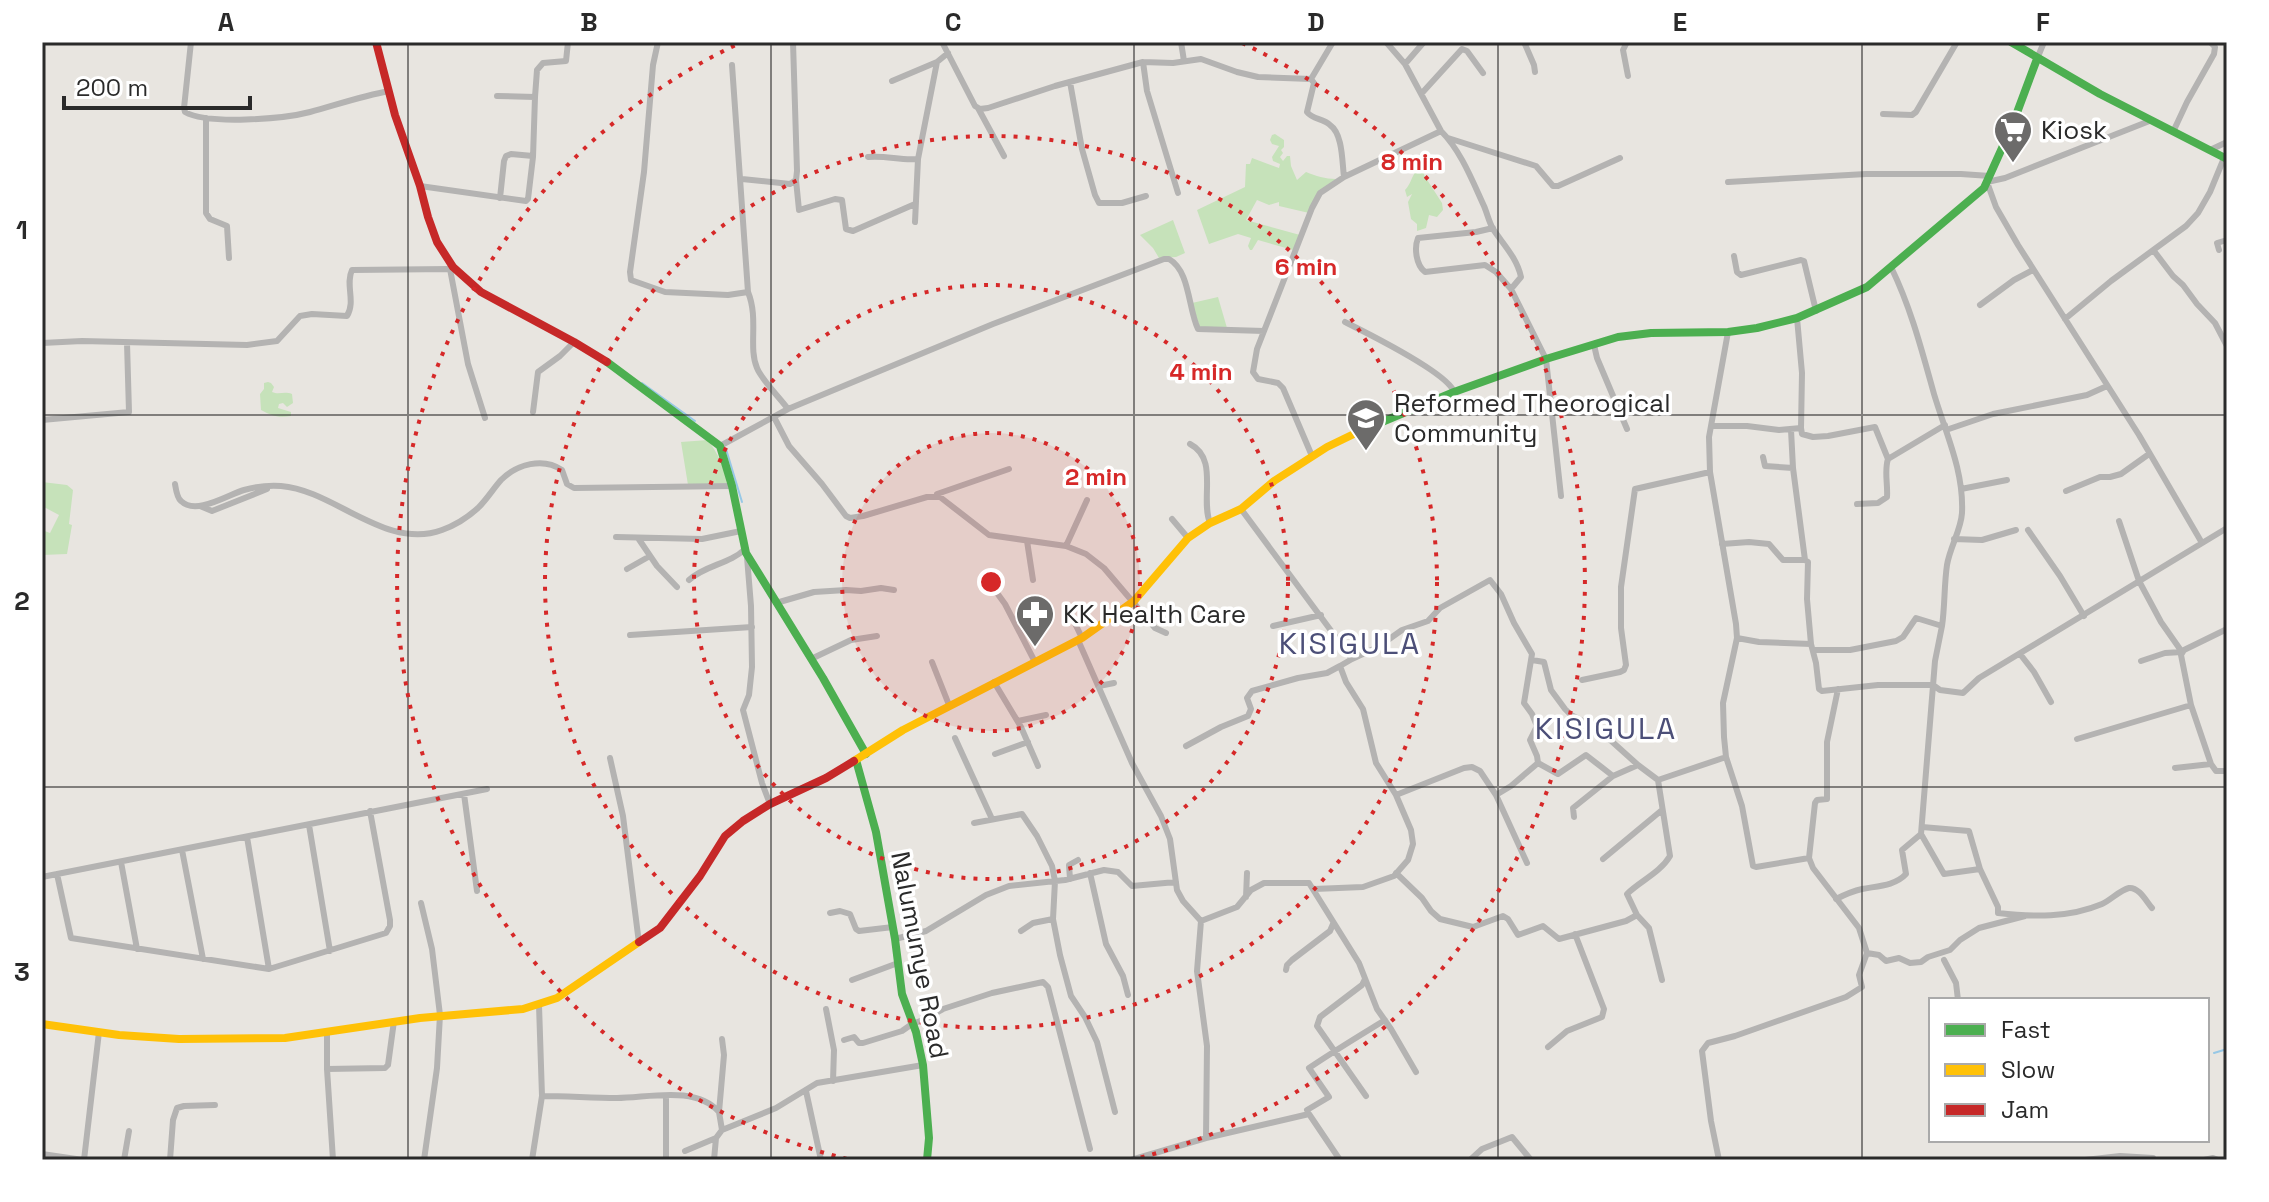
<svg xmlns="http://www.w3.org/2000/svg" width="2269" height="1202" font-family="'Space Grotesk',sans-serif">
<rect width="100%" height="100%" fill="#e8e5e0"/>
<path fill="#c6e2ba" d="M1275,134l9,6v7l-3,3 2,3 -3,4 3,4 4,-5h3l1,10 6,14 9,-8c10,4 19,7 30,7l-13,10 -14,24 -30,-7v-4l-10,3 -12,-5 -11,20 54,15 -7,15 -35,-10 -6,10h-2l-2,-4 3,-8 -13,-4 -29,10 -12,-34 48,-23 1,-23h4l2,-6 27,10 1,-4 -7,-3 -1,-4 7,-11 -7,-2 -2,-4 2,-5z
M1417,170l8,1 -1,4 18,28 1,7 -6,7 -8,-2 -3,13 -9,3v-7l-6,-5 -3,-17 4,-8 -5,3 -2,-7c6,-6 6,-13 12,-20z
M1173,220l12,33 -9,4 -17,1 -6,-10 -13,-13z
M1218,297l9,31h-27l-8,-25z
M268,382l3,1 3,4 -2,5c7,3 12,-1 20,2l1,9 -6,4 -4,-4 -4,1 -1,4 13,4v4c-13,2 -19,0 -30,-6l-1,-16 4,-5v-6z
M708,440c10,14 16,26 19,43l-39,2 -7,-43z
M42,482l25,3 6,5 -4,34 3,1 -5,29 -25,1v-25l8,3 9,-18 -15,-8 -2,2z"/>
<g fill="none" stroke-linecap="round" stroke-linejoin="round">
<path stroke="#97c8e6" stroke-width="2" d="M642,383l53,38
M726,449l16,53
M2214,1053l13,-4"/>
<path stroke="#b4b3b2" stroke-width="6" d="M191,42l-7,66 1,4c23,13 98,7 125,0 26,-7 52,-16 79,-21
M658,42l-5,23 -9,107 -14,100 1,8 34,12 63,3 20,-3 -16,-227
M942,42l33,64 5,3 8,-1 67,-22 88,-24 30,1 28,-4 36,13 21,5 53,2
M1181,42l3,19
M1333,42l-22,37 3,4 -7,29c6,8 16,6 23,13 13,9 12,37 14,52
M1386,42l19,22 36,67c20,20 31,49 43,75 3,7 5,16 9,23 10,15 24,29 28,48l-10,12
M1524,42l10,23 1,7
M1627,42l-4,8 5,26
M2037,59l7,-17
M1143,62l4,29 31,102
M1405,64l19,-22
M892,81l45,-19 11,-9
M1070,82l12,67 13,46 4,8h23l24,-7
M1422,93l40,-44 5,2 16,22
M497,96l38,1 2,-27 6,-7 23,-2 2,-19
M978,108l26,48
M1883,114l29,1 4,-3 41,-70
M206,118v95l4,6 17,7 2,32
M2152,120l-147,58 -18,4 9,25 22,38 121,190 63,108
M2173,132l14,-30 27,-48 1,-7 -5,-5
M1448,138l88,28 17,20h5l62,-28
M2210,150l17,-8
M868,157c18,-2 33,4 50,2
M742,179l48,5 6,-4 1,-9 -4,-129
M796,180l3,30 36,-11 7,1 4,29 7,2 62,-27
M1728,182l138,-8h95l29,2
M420,186l106,15 2,-2 5,-42 2,-60
M500,198l4,-37 2,-5 5,-2 22,2
M915,222l3,-63 19,-97
M1493,228l-17,4 -58,6c-4,10 -2,27 7,34l60,-7 11,7 15,17 35,70 15,137
M2219,250l-2,-7 10,-3
M2154,251l19,25 10,9 14,19 18,19 12,23
M1734,256l3,16 4,3 60,-15 3,1 12,50
M1891,267c20,41 31,84 43,127 12,40 30,77 28,119 -1,17 -12,34 -15,52 -3,20 -2,41 -5,61
M748,292c11,27 0,55 9,76 4,11 23,30 31,41
M1980,305l34,-25 19,-10
M2065,319l46,-38 75,-55 12,-13 12,-21 14,-34
M1345,322c22,11 103,51 109,70
M1728,332l-19,105 1,35 26,152 1,14 -14,65 1,34 2,20 16,49 11,60 3,1 53,-9
M42,343l40,-2 165,4 30,-4 23,-25 12,-2 35,2c9,-15 -2,-31 5,-46l98,-1 18,95 17,54
M1594,345l3,13 30,71
M533,412l5,-40 22,-16 14,-14
M774,417l15,29 33,38 24,32 4,2 13,-2 64,-19h13l49,38 77,11 20,8 18,14 51,60 11,5
M42,420l87,-8 -2,-69
M1711,426h36l32,4 22,-2 1,-55 -5,-55
M1801,428l1,6 11,3 15,-1 47,-9 13,32
M1791,430l2,38
M1946,430l47,-16 94,-19 20,-9
M1190,444c29,15 10,54 20,79
M720,446l68,-37 205,-85 171,-65h5c21,12 19,49 29,70l66,2
M1312,456l-29,-68 -5,-5 -20,-4 -5,-7 4,-23 55,-141 8,-15 24,-16 97,-46
M1763,457l2,9 28,2 12,92
M175,484c1,6 2,14 6,17 15,15 48,-7 63,-11 11,-3 25,-5 37,-4 53,4 105,65 161,44 14,-5 25,-12 36,-22 9,-9 15,-19 23,-28 16,-16 42,-23 61,-10l5,14 7,4 158,-2
M1961,489l46,-9
M2066,491l34,-14h10l11,-3 28,-20
M937,494l72,-25
M1857,504l21,-1 9,-6c1,-13 -3,-26 1,-38l57,-34
M200,506l12,5 55,-22
M1241,509l111,150 -12,7 6,16 17,27 13,54 20,32 15,35 2,14 -5,16 -14,16 -31,11 -49,2
M1172,519l16,19
M2119,521l20,60 22,41 21,30 -17,1 -24,8
M2028,530l32,46 24,40
M616,537l86,2 39,-8
M638,538l19,28 20,21
M1954,539l28,1 34,-10
M1027,541l6,39
M1722,544l27,-2 20,2 14,16h22l3,2 -1,37 4,45
M1066,546l21,-46
M747,557l4,49 1,61 -3,28 -6,15 19,73 8,21
M627,569l23,-13
M689,580c16,-15 41,-16 56,-31
M985,584l1,4 11,5 8,11 30,58
M776,603l38,-11 32,-2 15,1 20,-3 13,2
M1068,609l14,29
M1273,626l48,-11
M2227,629l-43,21 -3,5 10,50 20,59 5,7h11
M630,635l122,-8
M1737,638l22,4 52,2 5,19 3,26 3,2 56,-6h55
M1078,640l54,123 29,53 9,23 7,51 6,11 18,20 -4,50 10,75 -1,92
M1813,650h37l46,-9 7,-4 13,-19 26,8 -7,35 -14,173 -19,16 4,24c-11,12 -29,12 -44,15 -9,2 -18,6 -26,10
M2020,654l14,18 17,30
M811,659l40,-19 26,-4
M1352,659l26,-12 24,-17 26,-9 12,-13 50,-28 11,14 13,29 18,31 -8,49 8,11 5,12 -7,14 7,16 1,7
M1532,660l12,2 7,28 14,19 6,6 27,14 40,36
M932,662l17,43
M1582,680l38,-8 4,-2 2,-5 -5,-37v-41l14,-98 75,-17
M994,682l27,45 17,39
M1933,685l7,5 23,3 16,-15 248,-150
M1099,686l15,-3
M1838,689l-11,53v57l-10,1 -2,3 -6,55 4,10 46,60 8,25 12,2 7,6 13,-3 11,5 11,-1 7,-5 22,-7 10,-10 19,-12 46,-12
M1018,721l28,-6
M955,738l37,81
M2077,739l114,-34
M1186,746l35,-19 27,-11 3,-7 -4,-11 5,-7 46,-13 29,-5 13,-7
M995,754l33,-12
M610,758l13,58 16,127
M2175,768l36,-4
M1658,780l68,-23
M464,794l13,97
M1396,795l68,-27 8,-1 8,4 16,24 31,68
M1496,795l15,-9 27,-23 20,11 28,-19 27,21 25,-11 20,15 12,76c-10,17 -30,25 -43,38l10,21
M1574,817l-1,-9 40,-32
M974,823l48,-9 15,22 15,30 3,15 -2,38 7,36 11,41 14,21 12,25 18,70
M309,825l21,126
M1922,827l47,4 11,38 18,38v6c35,4 71,5 104,-9 9,-4 18,-14 27,-16 10,-1 17,13 23,20
M1921,834l23,40 36,-5
M247,837l22,132 117,-36 4,-7v-6l-20,-109
M182,850l21,109
M1603,859l59,-49
M121,862l16,87
M1090,873l16,71 17,32 5,19
M1396,873l26,25 9,13 9,8 33,8 30,-11 5,3 10,16 25,-9 16,13 67,-18 11,-6 12,13 13,52
M57,874l14,64 198,31
M42,877c148,-30 297,-58 445,-88
M1070,879l-1,-14 9,-5
M1246,897l1,-24
M421,903l11,46 8,66 -3,53 -13,92
M830,913l10,-2 10,3 6,15 3,2 34,-4
M1201,921l36,-14 14,-17 13,-7h45l50,80 18,46 14,20 25,43
M1021,931l12,-8 20,-4
M895,939l31,-8 60,-36 23,-9 56,-6 39,-10 14,2 14,14 44,-4
M1944,960l12,23 2,17
M1286,970l1,-5 5,-5 38,-29 3,-7
M1365,979l-3,6 -42,32 -3,9 49,70
M852,980l46,-17
M826,1009l8,41 -1,31
M327,1032v37l58,-1 3,-3 6,-44
M844,1040l10,-3 5,6h4l39,-12 10,-7 11,-4 20,-11 49,-16 51,-11 5,5 42,162
M1548,1047l19,-16 35,-14 2,-8 -29,-75
M327,1069l6,91
M806,1091l15,69
M542,1096c25,0 50,2 75,2 31,0 78,-13 102,14l3,18 -6,8 -31,13
M666,1096v64
M1307,1110l22,-13 -20,-29c25,-17 50,-32 76,-48
M719,1112l5,-57 -2,-16
M722,1130l54,-22 41,-25 106,-18
M42,1154l41,6
M84,1160l15,-128
M124,1160l5,-29
M170,1160l3,-40 4,-12 7,-2 31,-1
M532,1160l10,-64 -3,-91
M714,1160l2,-22
M1131,1160l75,-22 103,-24 31,46
M1470,1160l12,-11 30,-12 19,23
M1719,1160l-8,-39 -9,-70 6,-8 27,-7 111,-39 16,-10 -3,-12 8,-22
M2037,1160h6
M2085,1160l35,-4 33,2
M2204,1160l9,-2 5,2"/>
<path stroke="#4caf50" stroke-width="8" d="M2011,42l89,52 127,65
M607,362l113,84 12,40 14,67 77,125 43,76
M1358,432l96,-40 92,-33 72,-22 33,-4 77,-1 29,-4 40,-10 70,-31 117,-99 28,-62 25,-67
M856,760l20,72 19,107 7,55 14,38 7,33 6,73 -2,22"/>
<path stroke="#ffc107" stroke-width="8" d="M854,761l49,-31 179,-92 52,-37 54,-63 22,-15 31,-14 33,-28 53,-34 31,-15
M42,1024l77,11 60,4 106,-1 135,-20 103,-9 34,-11 82,-56"/>
<path stroke="#c62828" stroke-width="8" d="M376,42l19,73 25,71 8,31 9,25 16,25 28,25 93,50 33,20
M639,942l21,-14 40,-52 25,-40 18,-15 27,-17 56,-26 28,-17"/>
</g>
<path fill="none" stroke="#2a2a2a" stroke-width="2" stroke-opacity="0.55" d="M408,42v1118M771,42v1118M1134,42v1118M1498,42v1118M1862,42v1118M42,415h2185M42,787h2185"/>
<circle cx="991" cy="582" r="149" fill="#d62828" fill-opacity=".12"/>
<g fill="none" stroke="#d62828" stroke-width="4" stroke-dasharray="4 8">
<circle cx="991" cy="582" r="149"/>
<circle cx="991" cy="582" r="297"/>
<circle cx="991" cy="582" r="446"/>
<path d="M847 1159A595 595 0 0 1 740 43M1242 43A595 595 0 0 1 1135 1159"/>
</g>
<defs>
<symbol id="supermarket-pin" viewBox="-11 -11 22 30"><path d="M0 17L-7.5 6A9.5 9.5 0 1 1 7.5 6Z" fill="#6c6b6a" stroke="#fff"/><path d="M-6-5.5h2.5l.6 2H6L4.5 2H-2.5L-4.4-4H-6ZM-1.5 3.2a1.3 1.3 0 1 0 .1 0ZM3 3.2a1.3 1.3 0 1 0 .1 0Z" fill="#fff"/></symbol>
<symbol id="school-pin" viewBox="-11 -11 22 30"><path d="M0 17L-7.5 6A9.5 9.5 0 1 1 7.5 6Z" fill="#6c6b6a" stroke="#fff"/><path d="M0-5L7-2L0 1L-7-2ZM-4 1L0 2.5L4 1V4Q0 6-4 4Z" fill="#fff"/></symbol>
<symbol id="pharmacy-pin" viewBox="-11 -11 22 30"><path d="M0 17L-7.5 6A9.5 9.5 0 1 1 7.5 6Z" fill="#6c6b6a" stroke="#fff"/><path d="M-2-6h4v4h4v4h-4v4h-4v-4h-4v-4h4Z" fill="#fff"/></symbol>
</defs>
<g fill-rule="evenodd">
<use href="#supermarket-pin" x="1991" y="108" width="44" height="60"/>
<use href="#school-pin" x="1344" y="396" width="44" height="60"/>
<use href="#pharmacy-pin" x="1013" y="592" width="44" height="60"/>
</g>
<g text-anchor="middle" stroke-width="7" stroke-linejoin="round" paint-order="stroke">
<g font-size="26" fill="#2a2a2a" stroke="#fff" text-anchor="start">
<text x="2041" y="139">Kiosk</text>
<text x="1394" y="412">Reformed Theorogical<tspan x="1394" dy="30">Community</tspan></text>
<text x="1063" y="623">KK Health Care</text>
</g>
<g font-size="26" fill="#2a2a2a" stroke="#fff">
<text transform="translate(920 955) rotate(79)" y="9">Nalumunye Road</text>
</g>
<g font-size="30" letter-spacing="2" fill="#4c4f78" stroke="#fff">
<text x="1350" y="654">KISIGULA</text>
<text x="1606" y="739">KISIGULA</text>
</g>
</g>
<circle cx="991" cy="582" r="12" fill="#d62828" stroke="#fff" stroke-width="4"/>
<g font-size="24" text-anchor="middle" font-weight="bold" fill="#d62828" stroke="#fff" stroke-width="7" stroke-linejoin="round" paint-order="stroke">
<text x="1412" y="170">8 min</text>
<text x="1306" y="275">6 min</text>
<text x="1201" y="380">4 min</text>
<text x="1096" y="485">2 min</text>
</g>
<rect width="2269" height="1202" fill="none" stroke="#ffffff" stroke-width="88"/>
<rect x="1929" y="998" width="280" height="144" fill="#ffffff" stroke="#aaaaaa" stroke-width="2"/>
<rect x="1945" y="1024" width="40" height="12" fill="#4caf50" stroke="#aaaaaa" stroke-width="2"/>
<text x="2001" y="1038" font-size="24" fill="#2a2a2a">Fast</text>
<rect x="1945" y="1064" width="40" height="12" fill="#ffc107" stroke="#aaaaaa" stroke-width="2"/>
<text x="2001" y="1078" font-size="24" fill="#2a2a2a">Slow</text>
<rect x="1945" y="1104" width="40" height="12" fill="#c62828" stroke="#aaaaaa" stroke-width="2"/>
<text x="2001" y="1118" font-size="24" fill="#2a2a2a">Jam</text>
<path d="M64 96v12h186v-12" fill="none" stroke="#2a2a2a" stroke-width="4"/>
<text x="76" y="96" font-size="24" fill="#2a2a2a" stroke="#ffffff" stroke-width="6" paint-order="stroke">200 m</text>
<rect x="44" y="44" width="2181" height="1114" fill="none" stroke="#2a2a2a" stroke-width="3"/>
<g font-size="26" text-anchor="middle" font-weight="bold" fill="#2a2a2a">
<text x="226" y="31">A</text>
<text x="589" y="31">B</text>
<text x="953" y="31">C</text>
<text x="1316" y="31">D</text>
<text x="1680" y="31">E</text>
<text x="2043" y="31">F</text>
<text x="22" y="239">1</text>
<text x="22" y="610">2</text>
<text x="22" y="981">3</text>
</g>
</svg>
